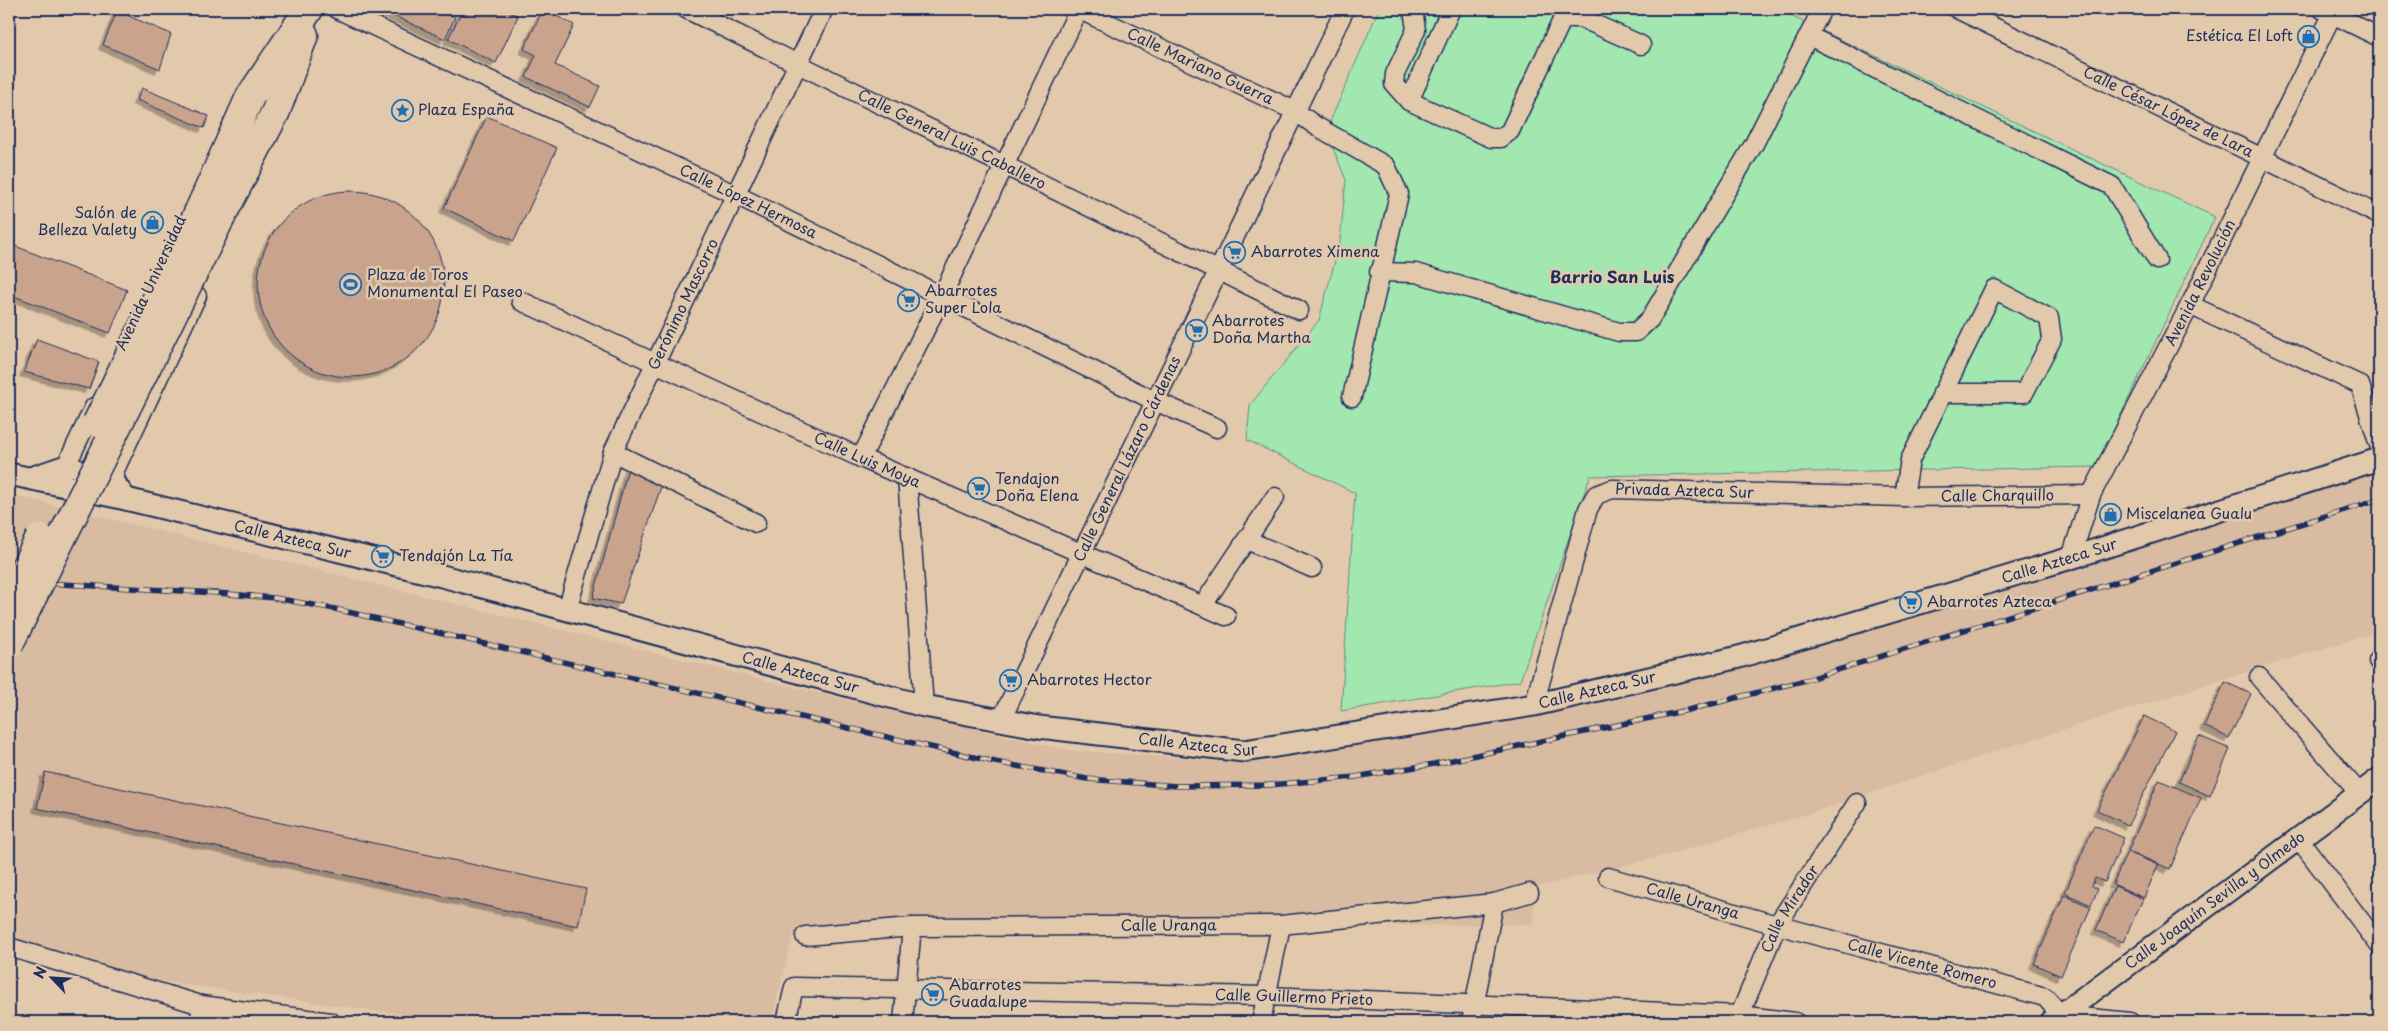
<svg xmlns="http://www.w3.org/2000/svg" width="2388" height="1031" font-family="'Playpen Sans',sans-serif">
<defs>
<filter id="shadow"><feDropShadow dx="-4.5" dy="4.5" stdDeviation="0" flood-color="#0004"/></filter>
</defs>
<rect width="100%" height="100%" fill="#e3c9ab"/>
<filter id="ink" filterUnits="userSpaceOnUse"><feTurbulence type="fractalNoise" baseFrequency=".02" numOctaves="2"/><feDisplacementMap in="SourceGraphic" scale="10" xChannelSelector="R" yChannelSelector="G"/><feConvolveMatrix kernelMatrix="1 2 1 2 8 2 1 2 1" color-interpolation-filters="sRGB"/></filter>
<g filter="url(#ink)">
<path fill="#d8bba1" d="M2379,470v161l-377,118 -175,59 -156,46 -138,34 1,36 -243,3 -45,9 -343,-15 -109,9 -22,89 -345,-1 -275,-38 -143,-41v-445l776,191 282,65 167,12 331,-51z"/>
<path fill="#a2e6b0" stroke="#5e8a87" d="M1379,9h397l439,208 -119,250 -506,9 -70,205 -179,30 14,-218 -108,-53 3,-35 69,-85 21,-78 6,-62 -20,-49z"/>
<path fill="#caa38d" stroke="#1b2f5e" filter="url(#shadow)" d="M379,9h59l17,8 -10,22z
M463,9h41l14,7 -22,47 -48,-24z
M543,9l31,16 -19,40 45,21 -10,21 -64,-30 10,-22 -12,-6z
M117,11l54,23 -11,35 -57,-24z
M142,88l67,28 -5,12 -67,-28z
M487,116l70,32 -43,93 -70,-33z
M258 284a93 93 0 1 1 186 0a93 93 0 1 1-186 0Z
M15,246l112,44 -17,43 -101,-39v-32z
M37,339l62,23 -10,27 -65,-17z
M629,465l34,16 -42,123 -28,-6z
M2225,682l26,12 -22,44 -25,-12z
M2144,716l31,15 -47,94 -31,-15z
M2199,736l31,13 -20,47 -31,-14z
M45,772l541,117 -8,37 -541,-118z
M2159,780l42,18 -31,71 -42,-18z
M2094,825l30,13 -19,44 -10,-4 -3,8 6,3 -7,16 -26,-12z
M2127,852l31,13 -14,33 -31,-14z
M2115,886l28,13 -20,43 -27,-12z
M2064,895l27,12 -30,69 -27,-12z"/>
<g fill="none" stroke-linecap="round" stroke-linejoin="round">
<defs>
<g id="minor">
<path id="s1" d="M337,9l399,186 419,206 62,27"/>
<path id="s2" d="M686,9l613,301"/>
<path id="s3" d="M1078,9l217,102 21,15 70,40 13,28 -47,203"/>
<path d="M1413,9l3,21 -21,44 -1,10 15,17 82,37h10l9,-7 53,-113h18l60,27"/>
<path id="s4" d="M1957,9l422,206"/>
<path d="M2322,9l57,28"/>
<path d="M1809,36l303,150 45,74"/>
<path d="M1409,101l42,-92"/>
<path d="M1379,272l37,1 203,59h17l14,-13 104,-175 68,-135"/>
<path id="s5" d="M521,301l340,157 365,158"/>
<path d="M2190,305l170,80 19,60"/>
<path d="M94,407l-28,59 46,10 85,-180"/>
<path d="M613,452l143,71"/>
<path d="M861,458l81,-162 137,-287"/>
<path d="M907,477l17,229"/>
<path d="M1904,497l6,-37 84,-171 55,29 3,21 -28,54h-82"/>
<path d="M1247,540l65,28"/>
<path id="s6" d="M2071,558l20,-63 99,-190 145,-296"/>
<path d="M1203,605l72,-108"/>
<path id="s7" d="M567,610l46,-158 211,-443"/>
<path d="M2378,661l1,1"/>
<path d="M2259,677l100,116"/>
<path id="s8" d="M1534,705l54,-196 8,-14 16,-6 292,8 187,-2"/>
<path id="s9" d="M1001,720l344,-711"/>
<path d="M2299,839l80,106"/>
<path id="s10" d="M1608,877l169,48 268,72 16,18 69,7"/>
<path id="s11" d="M805,936l107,-9 369,-2 213,-22 35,-10"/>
<path d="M9,947l192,58 130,17"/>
<path d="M200,1022l1,-17"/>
<path id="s12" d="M786,1022l8,-35 472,9 474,19 55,7"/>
<path d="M903,1022l9,-95"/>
<path d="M1261,1022l20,-97"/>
<path d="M1471,1022l23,-119"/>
<path id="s13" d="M1737,1022l40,-97 80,-122"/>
</g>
<g id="tertiary">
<path id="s14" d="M9,474l117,25 316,77 482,130 115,21 205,24 290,-46 205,-48 332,-99 308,-99"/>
<path d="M112,476l5,11 9,12"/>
<path d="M31,478l35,-12"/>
<path id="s15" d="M2051,1022l328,-243"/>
</g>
<path id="primary" d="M199,211l51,-114 59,-88
M221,217l55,-106 28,-76"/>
</defs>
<use href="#minor" stroke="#1b2f5e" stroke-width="21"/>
<use href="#tertiary" stroke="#1b2f5e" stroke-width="25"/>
<use href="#primary" stroke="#1b2f5e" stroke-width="31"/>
<use href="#minor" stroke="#e3c9ab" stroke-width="18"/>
<use href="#tertiary" stroke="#e3c9ab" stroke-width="21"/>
<use href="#primary" stroke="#e3c9ab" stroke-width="28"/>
<defs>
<path id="rail" d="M9,581l208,12 58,5 60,11 660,153 92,17 90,7 93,-1 85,-8 79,-13 254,-54 118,-30 573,-181"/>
</defs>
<use href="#rail" stroke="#1b2f5e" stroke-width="5.5"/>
<use href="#rail" stroke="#e3c9ab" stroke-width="4" stroke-dasharray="11" stroke-linecap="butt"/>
<defs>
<path id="primary-bridge" d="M97,423l102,-212
M9,599l31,-61
M9,644l212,-427"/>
</defs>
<use href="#primary-bridge" stroke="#1b2f5e" stroke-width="31" stroke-linecap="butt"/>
<use href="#primary-bridge" stroke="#e3c9ab" stroke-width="28"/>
</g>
</g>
<defs>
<symbol id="shop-ring" viewBox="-11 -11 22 22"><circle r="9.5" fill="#e3c9ab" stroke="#1f6fb2" stroke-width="1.5"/><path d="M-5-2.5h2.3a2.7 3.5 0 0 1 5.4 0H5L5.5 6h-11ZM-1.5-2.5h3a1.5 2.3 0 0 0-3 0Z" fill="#1f6fb2"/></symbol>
<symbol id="sight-ring" viewBox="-11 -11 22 22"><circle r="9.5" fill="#e3c9ab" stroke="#1f6fb2" stroke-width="1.5"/><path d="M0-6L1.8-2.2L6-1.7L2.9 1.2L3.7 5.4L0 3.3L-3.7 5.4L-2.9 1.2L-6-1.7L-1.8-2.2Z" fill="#1f6fb2"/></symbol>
<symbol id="supermarket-ring" viewBox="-11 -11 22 22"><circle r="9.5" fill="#e3c9ab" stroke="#1f6fb2" stroke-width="1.5"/><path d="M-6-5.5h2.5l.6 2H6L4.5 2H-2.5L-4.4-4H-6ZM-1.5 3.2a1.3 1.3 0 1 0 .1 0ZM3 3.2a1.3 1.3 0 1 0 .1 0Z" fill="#1f6fb2"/></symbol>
<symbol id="stadium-ring" viewBox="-11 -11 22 22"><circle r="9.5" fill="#e3c9ab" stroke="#1f6fb2" stroke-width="1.5"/><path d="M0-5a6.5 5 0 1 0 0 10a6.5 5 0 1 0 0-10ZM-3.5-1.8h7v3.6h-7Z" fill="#1f6fb2"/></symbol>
</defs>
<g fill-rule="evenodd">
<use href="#shop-ring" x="2296" y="24" width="25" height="25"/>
<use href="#sight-ring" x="390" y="98" width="25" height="25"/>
<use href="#shop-ring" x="140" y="210" width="25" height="25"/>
<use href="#supermarket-ring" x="1222" y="240" width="25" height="25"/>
<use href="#stadium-ring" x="338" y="272" width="25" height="25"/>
<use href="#supermarket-ring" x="896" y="288" width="25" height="25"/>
<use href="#supermarket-ring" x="1184" y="318" width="25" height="25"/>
<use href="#supermarket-ring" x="966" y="476" width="25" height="25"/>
<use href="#shop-ring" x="2098" y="502" width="25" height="25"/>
<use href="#supermarket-ring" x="370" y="544" width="25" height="25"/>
<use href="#supermarket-ring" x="1898" y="590" width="25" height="25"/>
<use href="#supermarket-ring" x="998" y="668" width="25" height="25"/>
<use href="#supermarket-ring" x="920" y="982" width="25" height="25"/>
</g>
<g text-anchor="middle" stroke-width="5" stroke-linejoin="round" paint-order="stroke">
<g font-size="15" fill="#1b2f5e" stroke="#e3c9ab" text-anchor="start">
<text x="2293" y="41" text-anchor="end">Estética El Loft</text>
<text x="418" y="115">Plaza España</text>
<text x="137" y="218" text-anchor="end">Salón de<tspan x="137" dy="17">Belleza Valety</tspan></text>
<text x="1251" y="257">Abarrotes Ximena</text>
<text x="367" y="280">Plaza de Toros<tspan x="367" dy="17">Monumental El Paseo</tspan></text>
<text x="925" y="296">Abarrotes<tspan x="925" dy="17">Super Lola</tspan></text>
<text x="1212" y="326">Abarrotes<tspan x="1212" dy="17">Doña Martha</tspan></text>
<text x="995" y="484">Tendajon<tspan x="995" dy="17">Doña Elena</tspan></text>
<text x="2126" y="519">Miscelanea Gualu</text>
<text x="399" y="561">Tendajón La Tía</text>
<text x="1927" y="607">Abarrotes Azteca</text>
<text x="1027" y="685">Abarrotes Hector</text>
<text x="949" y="990">Abarrotes<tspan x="949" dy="17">Guadalupe</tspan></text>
</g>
<g font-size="15" fill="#1b2f5e" stroke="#e3c9ab">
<text dy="5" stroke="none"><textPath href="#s3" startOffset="135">Calle Mariano Guerra</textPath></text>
<text dy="5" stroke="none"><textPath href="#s4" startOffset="235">Calle César López de Lara</textPath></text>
<text dy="5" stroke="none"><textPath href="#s2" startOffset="296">Calle General Luis Caballero</textPath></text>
<text dy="5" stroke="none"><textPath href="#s1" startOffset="454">Calle López Hermosa</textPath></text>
<text dy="5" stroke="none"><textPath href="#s6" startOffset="305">Avenida Revolución</textPath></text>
<text transform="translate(151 283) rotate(-65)" y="5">Avenida Universidad</text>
<text dy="5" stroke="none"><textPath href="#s7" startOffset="328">Gerónimo Mascorro</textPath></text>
<text dy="5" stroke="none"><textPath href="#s9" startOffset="290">Calle General Lázaro Cárdenas</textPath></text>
<text dy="5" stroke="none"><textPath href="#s5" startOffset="381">Calle Luis Moya</textPath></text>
<text dy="5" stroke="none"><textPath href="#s8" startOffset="309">Privada Azteca Sur</textPath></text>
<text dy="5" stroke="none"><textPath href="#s8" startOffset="622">Calle Charquillo</textPath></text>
<text dy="5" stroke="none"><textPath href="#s14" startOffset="291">Calle Azteca Sur</textPath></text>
<text dy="5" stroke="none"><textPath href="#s14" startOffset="2106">Calle Azteca Sur</textPath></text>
<text dy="5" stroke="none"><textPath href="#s14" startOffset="816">Calle Azteca Sur</textPath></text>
<text dy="5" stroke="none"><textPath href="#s14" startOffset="1626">Calle Azteca Sur</textPath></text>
<text dy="5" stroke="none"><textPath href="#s14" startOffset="1221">Calle Azteca Sur</textPath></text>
<text dy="5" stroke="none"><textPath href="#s10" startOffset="88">Calle Uranga</textPath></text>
<text dy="5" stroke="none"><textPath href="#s15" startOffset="204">Calle Joaquín Sevilla y Olmedo</textPath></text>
<text dy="5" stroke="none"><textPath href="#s13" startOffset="125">Calle Mirador</textPath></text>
<text dy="5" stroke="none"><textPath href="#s11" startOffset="364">Calle Uranga</textPath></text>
<text dy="5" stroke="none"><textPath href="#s10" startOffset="326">Calle Vicente Romero</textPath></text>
<text dy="5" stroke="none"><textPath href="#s12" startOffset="536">Calle Guillermo Prieto</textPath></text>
</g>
<g font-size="16" font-weight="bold" fill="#1b2f5e" stroke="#e3c9ab">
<text x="1612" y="283">Barrio San Luis</text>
</g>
</g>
<rect width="2388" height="1031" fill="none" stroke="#e3c9ab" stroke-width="30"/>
<rect x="15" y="15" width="2358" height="1001" fill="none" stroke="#1b2f5e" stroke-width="2" filter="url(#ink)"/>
<g transform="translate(52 978) rotate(295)" stroke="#e3c9ab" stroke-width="4" paint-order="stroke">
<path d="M0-4L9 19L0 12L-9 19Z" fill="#1b2f5e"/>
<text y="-8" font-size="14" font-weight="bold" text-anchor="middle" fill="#1b2f5e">N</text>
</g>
</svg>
